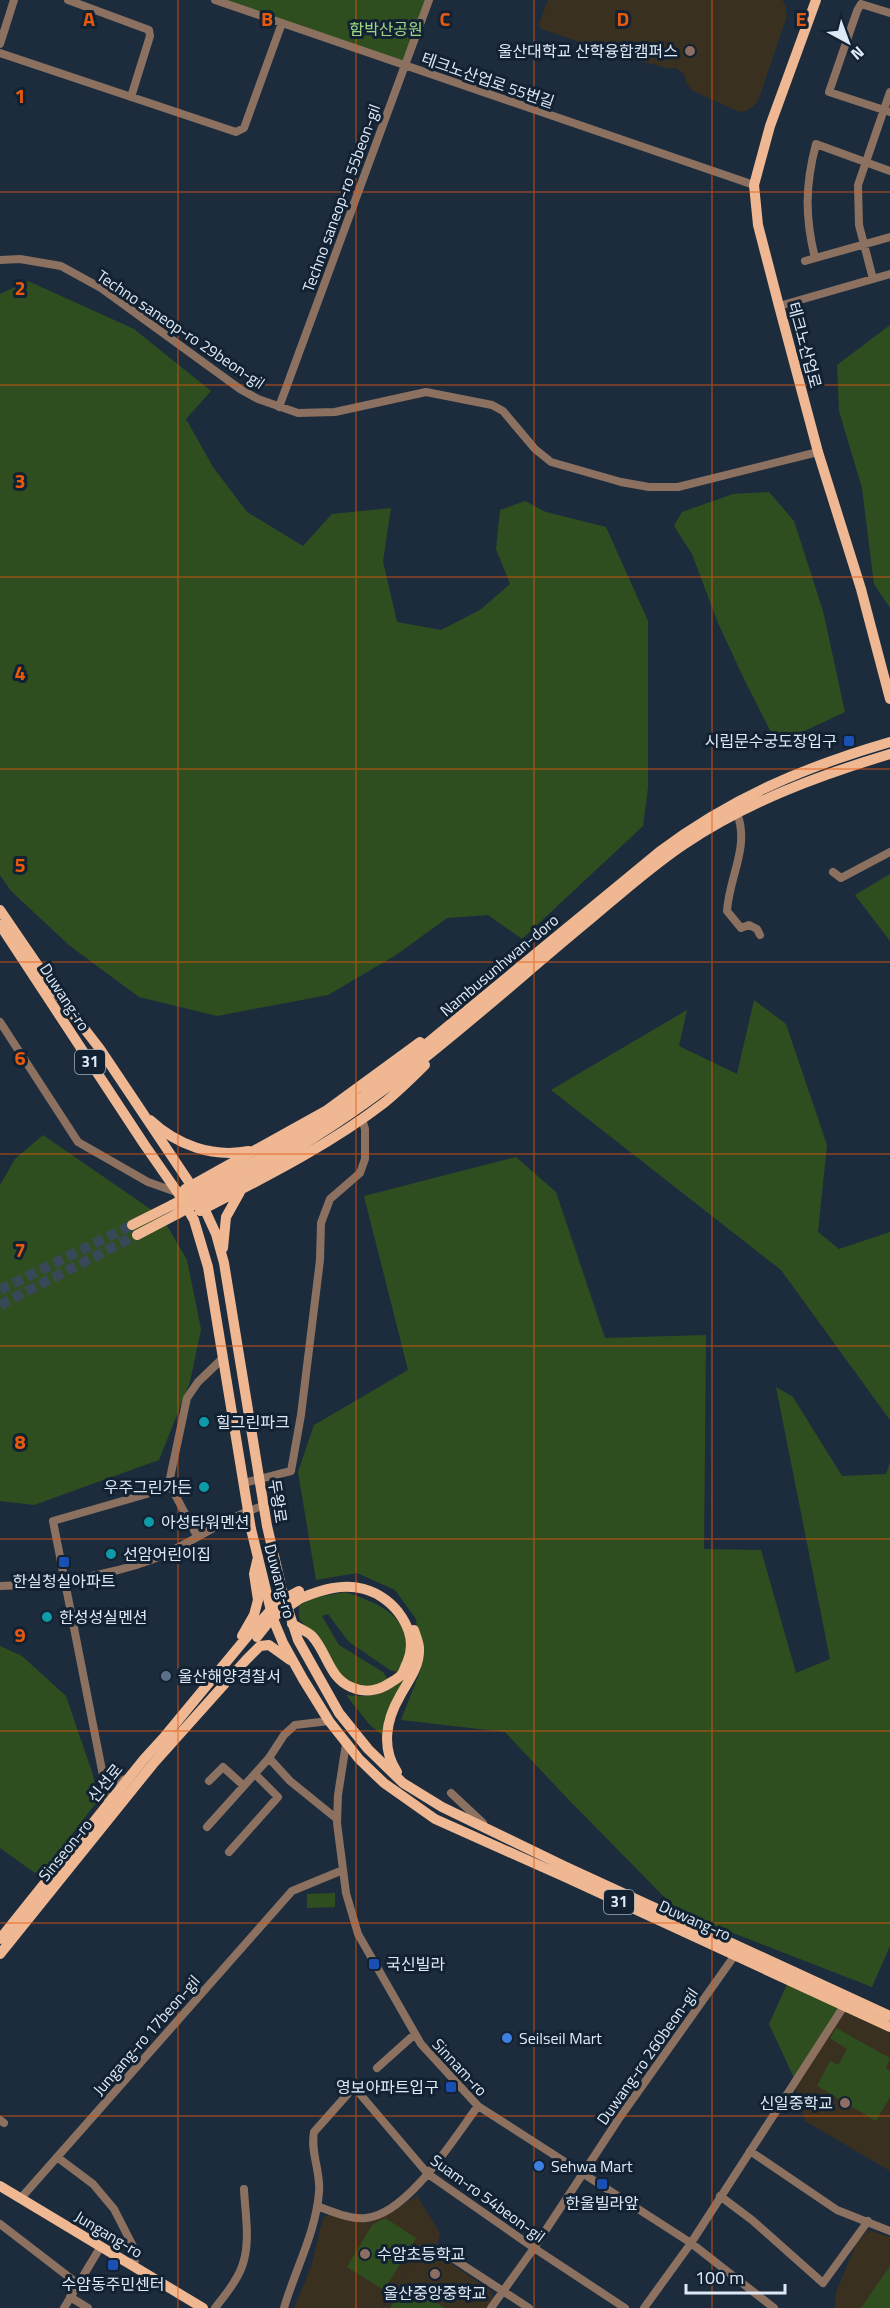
<svg xmlns="http://www.w3.org/2000/svg" width="890" height="2308" font-family="'Titillium Web','Noto Sans KR',sans-serif">
<rect width="100%" height="100%" fill="#1c2c3d"/>
<path fill="#3a3020" d="M548,0h234l3,4 2,12 -29,85 -6,6 -8,5 -7,-1 -44,-20 -6,-7 -3,-10 -8,-6h-9l-43,-11 -80,-27 -4,-2 -1,-4z
M844,2006l46,21v144l-85,-50 -10,-36z
M417,2196l23,37 -2,9 3,15 50,34 2,8 -6,9h-104l34,-55 -35,55h-88l17,-41 12,-49 5,-3 39,7 21,-9z
M868,2230l22,7v71h-55l1,-16 20,-48z"/>
<path fill="#2f4e1f" d="M212,0h217l-24,67z
M28,281l106,48 77,62 -25,28 27,48 34,45 56,34 29,-32 59,-6 -8,53 14,61 44,8 39,-20 30,-26 -14,-35 4,-39 25,-9 21,11 60,15 42,94v167l-5,38 -121,113 -34,-24 -41,3 -51,37 -68,40 -111,21 -78,-19 -69,-51 -59,-55 -11,-16v-581z
M890,325v283l-16,-24 -12,-96 -23,-77 -2,-46z
M769,492l25,29 29,90 22,101 -68,32 -32,-63 -27,-58 -26,-69 -18,-28 8,-14 51,-18z
M890,874v67l-35,-46z
M754,1000l32,24 41,121 -9,87 21,17 51,-17v188l-109,-150 -230,-180 136,-80 -8,36 58,28z
M43,1135l119,82 25,43 14,69 -11,53 -31,78 -125,45 -34,-4v-316l15,-26z
M516,1157l40,35 49,146 101,-3 -2,214 57,1 35,123 34,-14 -54,-272 17,10 49,79 44,-2 4,-12v484l-18,41 -193,-75 -113,-115 -61,-65 -104,-12 20,-51 -5,-50 -21,-29 -38,-17 -41,7 -18,-108 16,-47 94,-55 -44,-174z
M345,1592c32,11 55,19 66,54l-14,26 -7,-2 -41,-28 -21,-28 -6,2 17,29 44,27 6,9 -16,6 -17,-2 -15,-9 -42,-58v-13l14,-7z
M0,1646l22,10 44,40 26,76 7,27 -55,72 -9,2 -35,-25z
M407,1676l-25,59 -13,-11 -23,-29c29,3 38,0 61,-19z
M335,1893v14l-28,1v-14z
M789,1980l55,26 -49,74 -26,-56z
M836,2028l54,30 -4,10 4,3v26l-14,24 -59,-35 13,-25 8,4 9,-16 -17,-11z
M385,2218l31,20 -32,52 -37,-23 25,-42z
M890,2266v42h-29z
M400,2292l19,12 6,-8 20,12h-55z"/>
<g fill="none" stroke-linecap="round" stroke-linejoin="round">
<path stroke="#394859" stroke-width="10" stroke-dasharray="10 5" stroke-linecap="butt" d="M0,1290l132,-65
M0,1305l137,-70"/>
<path stroke="#8c7160" stroke-width="8" d="M68,0l81,30 1,6 -19,61
M215,0l539,185
M890,13l-29,-9 -4,7 -28,81 61,20
M0,44l14,-44
M0,53l236,79 8,-4 38,-105
M815,258c-10,-40 -10,-73 1,-114l74,27
M0,260l20,-1 41,7 40,22 139,101 18,10 40,14 37,-1 91,-20 66,13 11,6 32,38 16,13 70,20 28,5h29l140,-35
M805,261l85,-24
M873,279l-14,-54 -1,-40 32,-93
M779,306l111,-32
M279,407l150,-407
M737,813c13,34 -8,64 -10,98l14,17 8,-3 8,4 3,6
M833,872l8,6 49,-26
M0,1022l78,120 70,40 31,11
M244,1483l47,-12 10,-56 19,-155 1,-37 9,-24 30,-26 5,-14v-30l-3,-10
M197,1536l-26,-49 -1,-9 17,-80 11,-16 25,-24
M0,1586c45,-1 108,-10 151,-26 39,-15 72,-42 112,-54
M329,1721l-34,4 -11,10 -15,23 21,23 47,38
M346,1744l-8,51 -1,28 9,70 12,41 63,110 57,62 213,137 83,65
M103,1778l14,4 11,-4
M209,1781l14,-14 21,19
M451,1793l32,30
M109,1806l-56,-285 118,-34
M207,1827l62,-69
M229,1852l49,-55 -23,-23
M377,2068l38,-34
M0,2120l4,3
M750,2151l87,59 53,21
M57,2157l36,27 21,25 22,43 -2,14
M720,2196l32,24 71,63 45,-62
M21,2198l271,-307 51,-21
M317,2206c14,5 34,14 49,12 42,-4 88,-80 112,-112
M0,2224l78,60
M443,2252l86,56
M70,2297l18,11
M64,2308l37,-62
M215,2308c11,-14 25,-31 29,-48 6,-23 1,-48 0,-71
M284,2308c11,-38 32,-76 35,-116 2,-20 -9,-40 -5,-60l40,-45 74,87 106,74 91,60
M491,2308l43,-60 84,-128 117,-165
M644,2308l47,-65 153,-237"/>
<path stroke="#efb893" stroke-width="10" d="M816,0l-46,126 -16,59 4,40 21,81 39,146 43,137 29,110
M0,910l56,82 44,57 99,148 17,37 8,29 43,263 16,68 15,46 41,73 29,36 35,34 39,24 122,59 326,150
M0,925l144,219 34,49 16,27 14,47 43,262 22,90 10,24 20,36 26,42 30,38 25,24 51,36 130,58 325,150
M150,1120c27,25 62,38 99,31
M261,1158l62,-35 39,-26 297,-245c72,-54 145,-85 231,-110
M265,1166c120,-64 218,-158 322,-244 31,-26 62,-54 96,-77 64,-43 134,-69 207,-91
M185,1189l142,-79 93,-68
M200,1211c63,-33 128,-65 184,-108 15,-12 28,-25 41,-38
M132,1225l40,-20
M137,1235l40,-21
M223,1248l3,-31 14,-25
M292,1624c6,4 15,7 20,12 15,16 17,42 39,51 13,6 27,4 39,-4 3,-2 9,-5 11,-8 3,-3 4,-9 6,-12 14,-31 -13,-66 -43,-74 -22,-6 -43,1 -63,9
M242,1636l12,-21 4,-15 -4,-26 4,-17
M397,1772c-16,-24 -11,-52 3,-76 8,-15 20,-29 19,-48 0,-5 -3,-12 -5,-18
M0,1939l144,-180 21,-23 86,-104
M0,1954l153,-190 93,-104 14,-14 9,-1 21,15
M0,2186l203,122"/>
<path stroke="#efb893" stroke-width="10" d="M172,1205l89,-47
M177,1214l88,-48
M251,1632l26,-29 22,-12
M257,1637l15,-19 29,-20"/>
</g>
<path fill="none" stroke="#e8590c" stroke-width="1.5" stroke-opacity="0.55" d="M178,0v2308M356,0v2308M534,0v2308M712,0v2308M0,192h890M0,385h890M0,577h890M0,769h890M0,962h890M0,1154h890M0,1346h890M0,1539h890M0,1731h890M0,1923h890M0,2116h890"/>
<g fill="#8d6e63" stroke="#122233" stroke-width="2">
<circle cx="690" cy="51" r="6"/>
<circle cx="845" cy="2103" r="6"/>
<circle cx="365" cy="2254" r="6"/>
<circle cx="435" cy="2274" r="6"/>
</g>
<g fill="#1a4fb4" stroke="#122233" stroke-width="2">
<rect x="843" y="735" width="12" height="12" rx="3"/>
<rect x="58" y="1556" width="12" height="12" rx="3"/>
<rect x="368" y="1958" width="12" height="12" rx="3"/>
<rect x="445" y="2081" width="12" height="12" rx="3"/>
<rect x="596" y="2178" width="12" height="12" rx="3"/>
<rect x="107" y="2259" width="12" height="12" rx="3"/>
</g>
<g fill="#0f9aa8" stroke="#122233" stroke-width="2">
<circle cx="204" cy="1422" r="6"/>
<circle cx="204" cy="1487" r="6"/>
<circle cx="149" cy="1522" r="6"/>
<circle cx="111" cy="1554" r="6"/>
<circle cx="47" cy="1617" r="6"/>
</g>
<circle fill="#5c6f8a" stroke="#122233" stroke-width="2" cx="166" cy="1676" r="6"/>
<g fill="#3f7fe0" stroke="#122233" stroke-width="2">
<circle cx="507" cy="2038" r="6"/>
<circle cx="539" cy="2166" r="6"/>
</g>
<g text-anchor="middle" stroke-width="6" stroke-linejoin="round" paint-order="stroke">
<g fill="#122233" stroke="#a2adbb" stroke-width="1.5">
<rect x="75" y="1050" width="30" height="24" rx="4.5"/>
<rect x="604" y="1890" width="30" height="24" rx="4.5"/>
</g>
<g font-size="15" font-weight="bold" fill="#dfe9f5">
<text x="90" y="1067">31</text>
<text x="619" y="1907">31</text>
</g>
<g font-size="16" fill="#9fd784" stroke="#122233">
<text x="386" y="35">함박산공원</text>
</g>
<g font-size="16" fill="#dfe9f5" stroke="#122233" text-anchor="start">
<text x="678" y="57" text-anchor="end">울산대학교 산학융합캠퍼스</text>
<text x="837" y="747" text-anchor="end">시립문수궁도장입구</text>
<text x="216" y="1428">힐그린파크</text>
<text x="192" y="1493" text-anchor="end">우주그린가든</text>
<text x="161" y="1528">아성타워멘션</text>
<text x="123" y="1560">선암어린이집</text>
<text x="64" y="1587" text-anchor="middle">한실청실아파트</text>
<text x="59" y="1623">한성성실멘션</text>
<text x="178" y="1682">울산해양경찰서</text>
<text x="386" y="1970">국신빌라</text>
<text x="519" y="2044">Seilseil Mart</text>
<text x="439" y="2093" text-anchor="end">영보아파트입구</text>
<text x="833" y="2109" text-anchor="end">신일중학교</text>
<text x="551" y="2172">Sehwa Mart</text>
<text x="602" y="2209" text-anchor="middle">한울빌라앞</text>
<text x="377" y="2260">수암초등학교</text>
<text x="113" y="2290" text-anchor="middle">수암동주민센터</text>
<text x="435" y="2299" text-anchor="middle">울산중앙중학교</text>
</g>
<g font-size="16" fill="#dfe9f5" stroke="#122233">
<text transform="translate(488 80) rotate(19)" y="6">테크노산업로 55번길</text>
<text transform="translate(341 198) rotate(-70)" y="6">Techno saneop-ro 55beon-gil</text>
<text transform="translate(181 329) rotate(34)" y="6">Techno saneop-ro 29beon-gil</text>
<text transform="translate(805 345) rotate(75)" y="6">테크노산업로</text>
<text transform="translate(499 965) rotate(-40)" y="6">Nambusunhwan-doro</text>
<text transform="translate(65 997) rotate(57)" y="6">Duwang-ro</text>
<text transform="translate(278 1501) rotate(81)" y="6">두왕로</text>
<text transform="translate(280 1581) rotate(75)" y="6">Duwang-ro</text>
<text transform="translate(105 1783) rotate(-51)" y="6">신선로</text>
<text transform="translate(65 1850) rotate(-51)" y="6">Sinseon-ro</text>
<text transform="translate(695 1920) rotate(24)" y="6">Duwang-ro</text>
<text transform="translate(146 2035) rotate(-49)" y="6">Jungang-ro 17beon-gil</text>
<text transform="translate(647 2056) rotate(-55)" y="6">Duwang-ro 260beon-gil</text>
<text transform="translate(460 2067) rotate(47)" y="6">Sinnam-ro</text>
<text transform="translate(488 2198) rotate(36)" y="6">Suam-ro 54beon-gil</text>
<text transform="translate(109 2234) rotate(31)" y="6">Jungang-ro</text>
</g>
</g>
<g font-size="20" text-anchor="middle" font-weight="bold" fill="#e8590c" stroke="#122233" stroke-width="6" stroke-linejoin="round" paint-order="stroke">
<text x="89" y="26">A</text>
<text x="267" y="26">B</text>
<text x="445" y="26">C</text>
<text x="623" y="26">D</text>
<text x="801" y="26">E</text>
<text x="20" y="103">1</text>
<text x="20" y="295">2</text>
<text x="20" y="488">3</text>
<text x="20" y="680">4</text>
<text x="20" y="872">5</text>
<text x="20" y="1065">6</text>
<text x="20" y="1257">7</text>
<text x="20" y="1449">8</text>
<text x="20" y="1642">9</text>
</g>
<g transform="translate(848 42) rotate(139)" stroke="#122233" stroke-width="4.5" paint-order="stroke">
<path d="M0-4.5L10 22L0 15L-10 22Z" fill="#dfe9f5"/>
<text y="-9" font-size="16" font-weight="bold" text-anchor="middle" fill="#dfe9f5">N</text>
</g>
<path d="M686 2284v9h99v-9" fill="none" stroke="#dfe9f5" stroke-width="3"/>
<text x="695" y="2284" font-size="18" fill="#dfe9f5" stroke="#122233" stroke-width="4.5" paint-order="stroke">100 m</text>
</svg>
